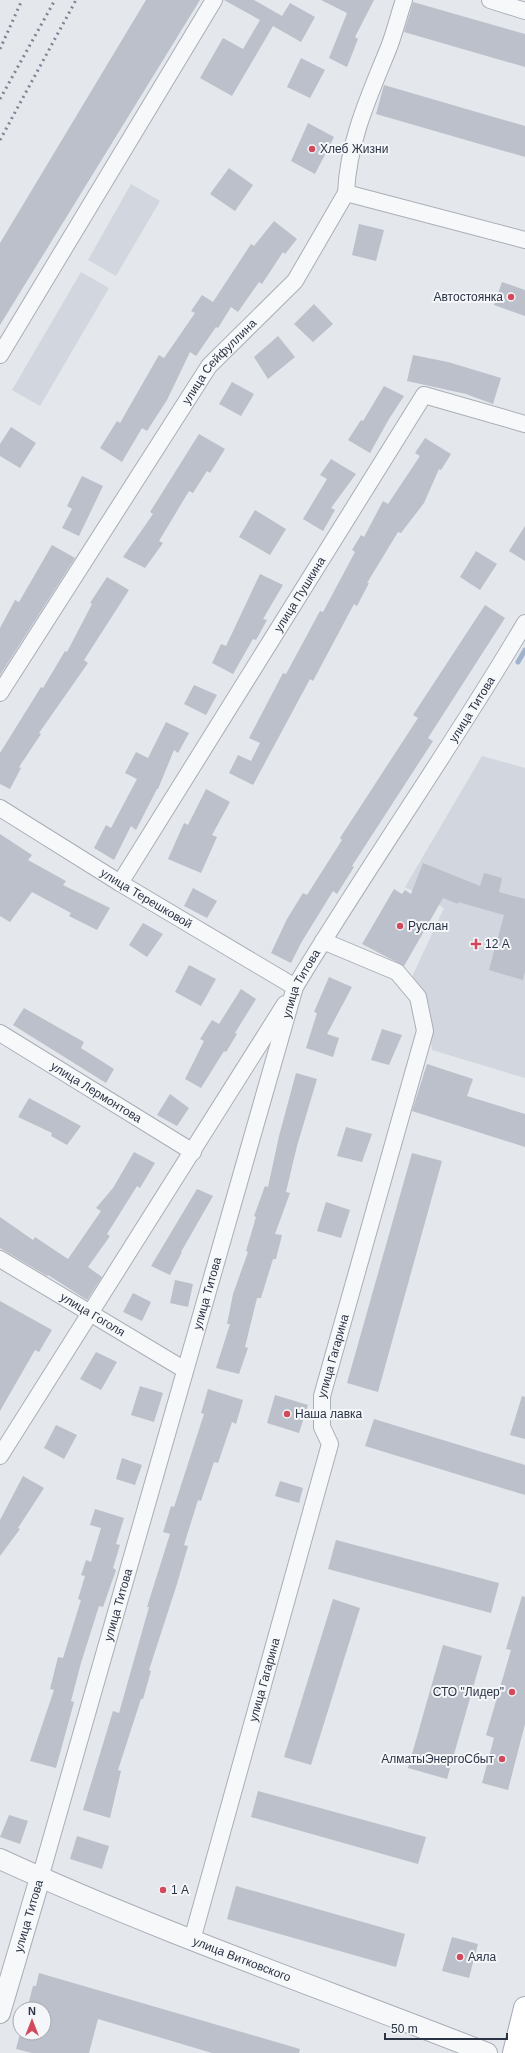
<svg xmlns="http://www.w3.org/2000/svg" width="525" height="2053" font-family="Helvetica,sans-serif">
<rect width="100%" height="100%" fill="#e4e7ec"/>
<path fill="#d2d6de" d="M131,184l29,17 -44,75 -28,-16z
M81,272l28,16 -69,118 -28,-16z
M482,756l43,12v310l-93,-28 -7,-56 -14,-15 33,-71 -39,-21z"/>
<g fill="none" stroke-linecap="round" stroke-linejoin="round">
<path stroke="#9fb4cc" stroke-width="5" d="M518,662l7,-12"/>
</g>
<path fill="#bbc0ca" d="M146,0h54l-200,325v-82z
M224,0h30l28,16 8,-13 25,14 -14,25 -28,-16 -41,70 -32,-18 23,-40 20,11 17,-29z
M321,0h53l-19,37 3,2 -11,28 -18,-9 18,-45z
M413,2l112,32v33l-121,-35z
M301,58l24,12 -15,28 -23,-11z
M384,85l141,41v31l-149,-43z
M308,123l26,14 -19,37 -24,-13z
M229,168l24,17 -18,26 -25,-17z
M274,221l23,18 -12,15 -2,-2 -21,32 -3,-2 -21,30 -7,-5 -13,21 -2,-1 -20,29 -6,-4 -23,48 -20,31 -5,-3 -20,34 -22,-14 17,-27 3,2 39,-68 5,3 31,-45 -4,-2 11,-16 11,7 38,-58 3,2z
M359,224l25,6 -8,31 -24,-6z
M502,282l23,8v26l-31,-11z
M314,304l19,20 -20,18 -19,-18z
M278,336l17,21 -27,22 -14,-22z
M413,355l35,7 53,16 -8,26 -27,-10 -59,-13z
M232,382l22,12 -13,22 -22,-12z
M384,386l20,10 -15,23 -19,34 -22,-13 13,-20 2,1z
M11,427l25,16 -16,25 -20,-12v-12z
M199,434l26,15 -15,24 -3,-2 -14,22 -4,-2 -30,50 4,2 -18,25 -22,-11 30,-43 -3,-2z
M425,438l26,16 -10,16 -2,-1 -15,34 -23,30 -3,-1 -31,51h2l-12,23 -3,-2 -41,77 -3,-2 -57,106 -24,-12 9,-18 13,6 9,-18 -11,-5 34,-65 3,1 34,-63 3,1 32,-60 -3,-2 9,-15 3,2 19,-36 5,3 32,-48 -5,-3z
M331,459l25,15 -25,34 4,2 -12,21 -20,-12 24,-40 -7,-4z
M82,476l21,10 -24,50 -17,-8 10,-19 -5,-3z
M255,510l31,19 -16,26 -31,-18z
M525,526v35l-16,-10z
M52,545l23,13 -75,117v-47l15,-28 4,2z
M476,551l21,13 -17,26 -20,-13z
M260,574l23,11 -20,34 4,1 -11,20 -3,-1 -20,35 -21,-11 9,-19 5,2z
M107,577l22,13 -45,70 4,3 -49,70 2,1 -22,33 2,1 -11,21 -10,-5v-31l41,-66 2,1 22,-37 2,1 25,-48 -2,-1z
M485,605l20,13 -77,120 5,3 -81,125 2,1 -17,27 -4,-3 -32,52 -10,20 -20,-10 16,-34 16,-26 4,2 35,-55 -2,-2 78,-120 -5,-3z
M194,685l23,10 -11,20 -22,-11z
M166,722l23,11 -11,20 -4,-3 -16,39h-1l-21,41 -5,-4 -17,34 -20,-12 12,-23 5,3 26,-49 -12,-6 11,-21 12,6z
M206,789l24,13 -18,33 5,2 -16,36 -33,-14 16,-36 4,2z
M0,834l32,21 -4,5 38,21 -3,4 47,23 -13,22 -28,-14 2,-3 -39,-21 -22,30 -10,-6z
M423,863l57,23 4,-13 18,5 -3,14 26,7v72l-2,9 -34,-10 15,-55 -46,-13v2l-15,-6 -39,68 -42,-22 32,-55 8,5 3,-4 6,4z
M193,888l24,13 -10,17 -23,-12z
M143,923l20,11 -16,23 -18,-12z
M189,965l27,14 -15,27 -26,-14z
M329,977l23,10 -25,47 12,4 -6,19 -27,-9 11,-35 -3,-1z
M241,989l15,10 -21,34 2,1 -11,18 -2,-1 -23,37 -16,-9 19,-38 -4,-2 12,-19 7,4z
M24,1008l60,34 -3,6 33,21 -8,14 -93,-58z
M382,1029l20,6 -13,30 -18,-5z
M427,1064l46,15 -6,17 58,18v33l-113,-36z
M296,1073l21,6 -20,67 -11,46 4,1 -15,41 7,1 -6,24h-3l-12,39h-4l-12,49 3,1 -9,26 -23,-6 14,-44h-3l6,-30 15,-42 -2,-1 10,-34 -2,-1 11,-30 3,1 11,-51z
M170,1094l19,14 -12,18 -20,-11z
M29,1098l52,28 -14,19 -16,-9 1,-3 -34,-16z
M346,1127l26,7 -10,28 -25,-6z
M134,1152l21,11 -15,25 -3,-2 -30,48 3,2 -22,31 14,10 -15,23 -39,-25 -1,1 -47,-28v-31l33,23 2,-3 33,22 33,-48 -5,-3 17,-20z
M412,1153l30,8 -64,231 -31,-9z
M197,1189l16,7 -32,56h1l-12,23 -19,-9z
M326,1202l24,8 -9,28 -24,-7z
M175,1280l18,4 -5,23 -18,-4z
M133,1293l18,9 -9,19 -19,-9z
M0,1301l52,29 -13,22 -4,-2 -35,61z
M96,1352l21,10 -16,28 -21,-11z
M140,1386l23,7 -9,29 -23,-7z
M208,1389l35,11 -7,24 -4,-2 -14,41 -4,-1 -13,39 -3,-1 -14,45 4,1 -11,38 -28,86 2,1 -8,28h-2l-23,71 3,1 -11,47 -27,-8 30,-99 6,2 30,-106h-2l23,-73 -7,-2 8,-26 3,1 30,-93 -3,-1z
M275,1395l33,10 -9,28 -32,-10z
M522,1396l3,1v42l-15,-4z
M374,1419l151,46v30l-160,-49z
M56,1425l21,10 -13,24 -20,-11z
M122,1458l20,7 -7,20 -19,-6z
M23,1476l21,12 -26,40 2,1 -20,27v-36z
M280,1481l23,7 -4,15 -24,-7z
M95,1509l29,9 -8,26 4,1 -7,23 3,2 -13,37 -4,-1 -18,57 -10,38 3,1 -18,66 -26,-7 24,-71 -4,-1 8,-32 5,1 18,-58 -3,-1 7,-23 -4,-1 5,-15 5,2 10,-34 -11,-3z
M336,1540l163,43 -8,30 -163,-44z
M522,1596l3,1v127l-17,66 -26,-7 12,-45 -8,-3 25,-85 -5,-1z
M333,1599l27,9 -49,157 -27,-8z
M443,1645l39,11 -35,123 -39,-11z
M258,1791l168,46 -8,27 -167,-47z
M9,1815l19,6 -8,23 -20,-7z
M77,1836l32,10 -7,23 -32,-10z
M236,1886l169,48 -9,33 -169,-48z
M452,1937l26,7 -9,34 -27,-7z
M39,1973l261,76 -1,4h-87l-114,-34 -9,34h-57l-16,-4 4,-16h24v-24h-17l6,-23h3z"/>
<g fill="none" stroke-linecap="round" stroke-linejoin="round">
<defs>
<g id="minor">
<path d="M490,0l35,11"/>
<path d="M346,193c2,-50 22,-95 41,-141 7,-16 11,-35 17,-52"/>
<path d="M0,355l214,-355"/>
<path id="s1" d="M0,693l209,-327 86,-85 51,-88 179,47"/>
<path id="s2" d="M0,808l120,75 175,104"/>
<path id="s3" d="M120,883l304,-488 101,29"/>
<path id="s4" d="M0,1033l193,119"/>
<path id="s5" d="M0,1259l185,111"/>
<path d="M0,1456l285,-452"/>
<path id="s6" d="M40,1878l255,-891c74,-123 157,-240 230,-364"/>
<path id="s7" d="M192,1940l138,-496 -8,-17v-31l103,-365 -7,-34 -21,-25 -74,-31"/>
</g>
<g id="tertiary">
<path id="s8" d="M0,1859c159,73 324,130 487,194"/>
<path id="s9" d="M0,2013l40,-135"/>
</g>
<path id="primary" d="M514,2053l11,-45"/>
</defs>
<use href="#minor" stroke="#a9aeb7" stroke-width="18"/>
<use href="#tertiary" stroke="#a9aeb7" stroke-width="22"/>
<use href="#primary" stroke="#a3abb8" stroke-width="24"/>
<use href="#minor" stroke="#f7f8fa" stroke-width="16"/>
<use href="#tertiary" stroke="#f7f8fa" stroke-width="20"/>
<use href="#primary" stroke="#fff" stroke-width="22"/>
<path stroke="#7d8696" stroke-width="3" stroke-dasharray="2 4" stroke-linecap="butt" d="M0,49l22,-49
M0,99l55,-99
M0,140l76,-140"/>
</g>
<g fill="#d1495b" stroke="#f4f6f9" stroke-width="1.5">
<circle cx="312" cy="149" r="4"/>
<circle cx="511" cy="297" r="4"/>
<circle cx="400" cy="926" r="4"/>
<path d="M474 938h4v4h4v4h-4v4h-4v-4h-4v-4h4z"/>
<circle cx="287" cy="1414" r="4"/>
<circle cx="512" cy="1692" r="4"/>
<circle cx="502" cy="1759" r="4"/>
<circle cx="163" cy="1890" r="4"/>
<circle cx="460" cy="1957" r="4"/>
</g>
<g text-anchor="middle" stroke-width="4" stroke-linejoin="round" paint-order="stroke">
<g font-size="12" fill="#2b3445" stroke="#f4f6f9" text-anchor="start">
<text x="320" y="153">Хлеб Жизни</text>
<text x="503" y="301" text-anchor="end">Автостоянка</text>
<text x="408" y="930">Руслан</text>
<text x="485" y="948">12 А</text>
<text x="295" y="1418">Наша лавка</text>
<text x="504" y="1696" text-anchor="end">СТО "Лидер"</text>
<text x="494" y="1763" text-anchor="end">АлматыЭнергоСбыт</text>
<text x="171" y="1894">1 А</text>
<text x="468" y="1961">Аяла</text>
</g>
<g font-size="12" fill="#2b3445" stroke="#f4f6f9">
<text dy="4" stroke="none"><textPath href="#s1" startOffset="398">улица Сейфуллина</textPath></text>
<text dy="4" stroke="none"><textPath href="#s3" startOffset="340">улица Пушкина</textPath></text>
<text dy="4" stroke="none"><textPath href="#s6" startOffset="1256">улица Титова</textPath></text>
<text dy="4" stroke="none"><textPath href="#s2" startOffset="172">улица Терешковой</textPath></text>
<text dy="4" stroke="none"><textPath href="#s6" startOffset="932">улица Титова</textPath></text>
<text dy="4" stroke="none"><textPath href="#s4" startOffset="113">улица Лермонтова</textPath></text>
<text dy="4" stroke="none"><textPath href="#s6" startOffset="608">улица Титова</textPath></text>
<text dy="4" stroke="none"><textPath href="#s5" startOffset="108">улица Гоголя</textPath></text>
<text dy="4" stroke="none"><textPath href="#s7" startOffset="606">улица Гагарина</textPath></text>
<text dy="4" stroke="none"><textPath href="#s6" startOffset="284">улица Титова</textPath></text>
<text dy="4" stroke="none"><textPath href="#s7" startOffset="270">улица Гагарина</textPath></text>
<text dy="4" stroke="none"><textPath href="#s9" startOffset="101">улица Титова</textPath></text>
<text dy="4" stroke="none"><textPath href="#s8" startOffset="262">улица Витковского</textPath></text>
</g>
</g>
<g transform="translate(32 2021)"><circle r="19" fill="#f4f6f9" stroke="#a4a8b1"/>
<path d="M0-3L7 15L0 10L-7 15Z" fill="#d1495b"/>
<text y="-6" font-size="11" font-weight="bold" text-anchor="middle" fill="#2b3445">N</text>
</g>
<path d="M385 2033v6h122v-6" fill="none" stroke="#2b3445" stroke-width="2"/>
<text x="391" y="2033" font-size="12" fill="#2b3445" stroke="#f4f6f9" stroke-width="3" paint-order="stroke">50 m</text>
</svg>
